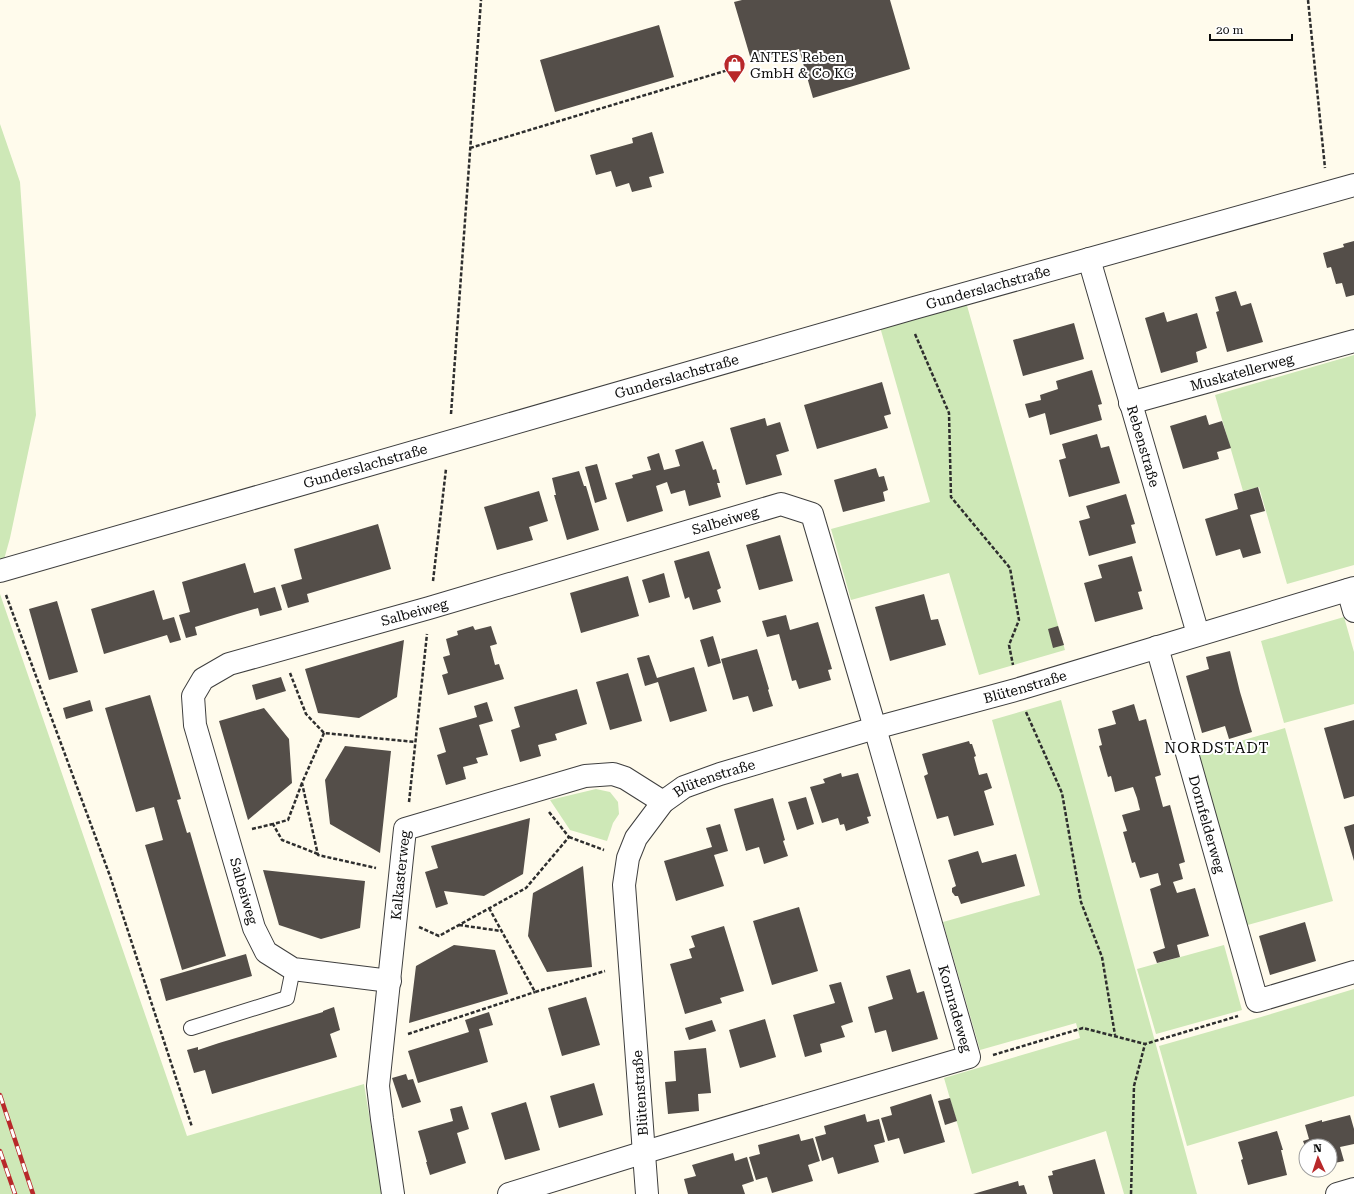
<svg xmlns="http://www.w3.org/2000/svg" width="1354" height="1194" font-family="'Roboto Serif',serif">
<rect width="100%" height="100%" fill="#fffbec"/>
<path fill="#cee8b7" d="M0,124l20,58 16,233 -26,123 -10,36z
M966,302l99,348 -86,25 -30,-102 -98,27 -20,-71 99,-27 -50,-175z
M1354,355v210l-67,19 -28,-97 -16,4 -28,-96z
M0,594l187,542 177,-52 18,110h-382z
M1344,617l10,35v52l-70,19 -23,-82z
M1061,700l136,494h-73l-18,-63 -134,43 -28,-96 136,-40 -4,-15 -96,27 -37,-128 97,-27 -48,-175z
M1285,728l48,173 -89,25 -48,-172z
M596,789l14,3 8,10 1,12 -6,9 -6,18 -37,-11 -20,-30z
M1224,945l18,65 -86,24 -19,-65z
M1354,989v107l-167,50 -28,-100 102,-29z"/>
<path fill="#544e49" d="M742,0h148l20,69 -97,29 -14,-49 -47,14 -18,-61z
M659,25l15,52 -119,35 -15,-52z
M652,132l12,41 -15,4 3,10 -20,5 -3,-9 -13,4 -5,-16 -15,4 -6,-20 43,-12 -1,-5z
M1354,241v54l-8,2 -4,-14 -6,1 -5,-17 -4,1 -4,-15 21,-6 -1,-3z
M1236,291l5,15 10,-3 12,39 -36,10 -11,-40 3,-1 -4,-14z
M1164,312l3,10 30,-9 10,35 -11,4 2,10 -37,11 -16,-55z
M1074,323l10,36 -61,17 -10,-36z
M1092,370l10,34 -4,1 4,15 -52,15 -5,-22 -16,5 -4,-14 16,-4 -1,-5 18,-6 -2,-8z
M882,382l9,32 -7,2 4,12 -71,21 -13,-44z
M1206,415l3,10 13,-4 9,27 -14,4 2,7 -36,10 -13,-43z
M765,418l2,8 13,-4 9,29 -13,4 6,20 -36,10 -16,-57z
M1097,434l4,14 8,-2 11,37 -51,14 -10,-37 7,-2 -4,-14z
M703,441l10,29 3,-1 4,14h-3l4,14 -32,9 -4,-16 -14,4 -4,-12 -11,4 7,25 -36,11 -12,-39 18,-5 -1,-3 19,-5 -4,-13 12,-4 5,17 16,-4 -5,-16z
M597,464l10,35 -12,4 -10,-36z
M876,468l3,9 5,-1 4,14 -5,2 2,9 -42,11 -9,-32z
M579,471l5,15h2l13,44 -32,10 -13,-45h2l-4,-17z
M1258,487l7,24 -15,4 11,38 -18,5 -3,-9 -24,7 -11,-37 33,-10 -4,-15z
M539,491l9,30 -19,6 4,13 -36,10 -13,-43z
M1126,494l9,30 -4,1 5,18 -47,13 -10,-35 11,-3 -4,-12z
M378,524l13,45 -84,25 2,8 -21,6 -7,-23 21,-6 -8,-30z
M780,535l13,46 -34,9 -13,-45z
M709,551l12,37 -4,2 4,12 -28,8 -4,-13 -4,2 -11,-38z
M1132,556l10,35 -4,1 5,17 -48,13 -11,-39 18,-5 -4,-13z
M245,563l9,30 21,-6 7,23 -22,6 -2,-8 -21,6 -42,13 2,8 -11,3 -7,-23 11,-3 -8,-30z
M664,573l6,24 -21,6 -7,-23z
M628,576l11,40 -58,17 -11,-40z
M154,590l9,30 11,-3 7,23 -11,3 -3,-8 -63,19 -13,-45z
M924,594l7,26 7,-1 8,26 -56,16 -15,-54z
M57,601l21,71 -29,8 -20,-71z
M786,615l4,15 28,-8 14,47 -4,1 3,10 -32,9 -3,-9 -4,1 -13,-47 -12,3 -5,-16z
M473,626l2,4 16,-4 6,18 -7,2 5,19 4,-1 5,15 -56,16 -6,-20 6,-2 -5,-16 7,-2 -4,-16 12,-4 -1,-4z
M1058,626l6,19 -11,3 -5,-19z
M713,636l8,27 -13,4 -8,-27z
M404,640l-7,57 -38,21 -41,-5 -13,-44z
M757,649l12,40 -1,1 5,16 -20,6 -5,-16 -15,4 -12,-41z
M1230,651l10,41 12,40 -23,7 -4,-13 -23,7 -16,-57 23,-7 -3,-12z
M649,655l8,23 37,-11 13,44 -37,11 -12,-40 -13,4 -8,-28z
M628,673l14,48 -32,9 -14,-48z
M281,677l5,14 -30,9 -4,-15z
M577,689l10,35 -32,10 2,6 -19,5 3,11 -21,6 -9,-32 9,-3 -6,-20z
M150,695l31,104 -4,1 10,33 3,-1 36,124 -44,14 -37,-125 18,-5 -9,-33 -18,5 -31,-104z
M90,700l3,11 -27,8 -3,-11z
M487,702l6,19 -14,4 9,30 -12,3 2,5 -15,4 3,12 -20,6 -9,-30 9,-3 -7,-24 38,-11 -3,-11z
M1134,704l5,17 7,-2 15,56 -6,2 8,30 7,-2 15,57 -6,2 4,15 -10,3 4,11 18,-5 14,48 -32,9 3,12 -23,6 -4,-11 12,-4 -15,-59 11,-4 -3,-12 -18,5 -5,-16 -3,1 -9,-31 4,-1 -5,-16 18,-5 -3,-12 -4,-11 -18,5 -4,-16 -3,1 -9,-31 3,-1 -4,-16 18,-5 -4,-13z
M264,708l25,31 3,44 -44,37 -29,-99z
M1354,720v76l-10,3 -20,-71z
M969,741l1,3h2l4,12 -2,1 5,18 8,-2 5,15 -8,3 10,34 -40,11 -6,-20 -11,3 -13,-43 4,-2 -6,-20z
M345,746l46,5 -11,102 -50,-29 -5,-44z
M841,773l1,4 16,-4 13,43 -4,1 2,6 -23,8 -2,-7 -4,1 -2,-7 -16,5 -12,-36 15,-4 -2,-4z
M806,797l8,27 -17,6 -9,-28z
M773,798l12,42 -2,1 5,15 -24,8 -5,-17 -13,4 -12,-42z
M530,818l-7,56 -39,22 -40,-5 4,13 -12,4 -11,-36 13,-4 -7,-22z
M720,824l8,27 -14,4 10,31 -48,15 -12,-40 48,-14 -6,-19z
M1354,824v37l-10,-34z
M978,851l4,12 34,-9 9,32 -64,18 -3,-8h-3l-3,-4v-4l4,-2 -8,-26z
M583,866l9,101 -45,5 -19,-36 5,-43z
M263,870l102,11 -5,47 -39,11 -42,-14z
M799,907l19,64 -46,14 -19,-64z
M1305,922l11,39 -46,14 -11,-39z
M724,926l20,65 -24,7 2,5 -37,11 -15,-50 22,-6 -3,-9 6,-2 -4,-11z
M454,945l41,5 13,44 -99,29 7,-57z
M246,954l6,22 -86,25 -6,-22z
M910,969l7,24 7,-2 14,48 -46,13 -6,-22 -11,3 -7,-26 25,-8 -7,-23z
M841,982l12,40 -12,4 4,11 -25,7 2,8 -17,5 -12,-42 42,-12 -6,-18z
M586,997l14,48 -38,11 -14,-48z
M334,1007l6,23 -10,4 7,23 -125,37 -7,-24 -11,3 -7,-23 11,-3v3l21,-7 104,-31v-1z
M489,1012l4,13 -14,4 9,33 -70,21 -10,-32 61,-19 -4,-12z
M765,1019l11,38 -36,11 -11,-38z
M712,1020l4,11 -27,9 -4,-12z
M706,1048l5,45 -13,1 1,17 -31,3 -3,-32 11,-1 -2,-30z
M406,1074l2,6 5,-1 8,23 -19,6 -10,-30z
M594,1083l9,32 -44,13 -9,-32z
M931,1094l14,48 -41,12 -5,-16 -11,3 -7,-23 11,-3 -2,-8z
M950,1098l7,23 -12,4 -7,-24z
M526,1102l14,48 -35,10 -14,-47z
M462,1106l7,23 -12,4 9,30 -36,12 -4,-13h1l-9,-31 35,-10 -3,-12z
M865,1114l2,8 12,-3 6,23 -11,3 5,17 -41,12 -5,-17 -11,4 -7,-24 11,-3 -2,-8z
M1350,1115l4,14v15l-14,3 4,14 -14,3v-18h-25l-2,-5 6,-2 -4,-14 17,-5v2z
M1277,1131l6,19h-2l6,25 -39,10 -7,-25 2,-1 -5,-17z
M799,1134l2,7 12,-3 7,23 -12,4 5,16 -41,12 -5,-16 -11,3 -7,-23 11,-3 -2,-9z
M733,1153l2,8 12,-4 7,24 -12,4 3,9h-57l-4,-15 12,-3 -4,-11z
M1095,1159l10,35h-52l-5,-18 5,-1 -1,-4z
M1018,1181l1,5 5,-1 3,9h-54z"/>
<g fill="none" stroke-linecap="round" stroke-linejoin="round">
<defs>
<path id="lane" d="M191,1028l96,-30 6,-29"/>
<g id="street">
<path id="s1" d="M1089,259l109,375"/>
<path id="s2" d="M1130,403l224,-62"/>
<path id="s3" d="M0,571l914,-263 440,-123"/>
<path d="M1348,590l6,21"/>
<path id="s4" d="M1157,647l100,354 97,-29"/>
<path id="s5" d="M390,981l-97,-12 -27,-17 -12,-24 -59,-203 -2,-29 10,-17 26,-15 200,-56 352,-104 31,10 63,214 94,329 -324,95 -136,42"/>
<path id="s6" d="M393,1194l-11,-75 -4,-33 27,-257 180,-53 28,-2 12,4 38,24"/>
<path id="s7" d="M647,1194l-23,-309 4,-27 8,-20 27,-36 21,-15 36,-13 155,-46 144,-39 335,-101"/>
<path d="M1337,1194l17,-5"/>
</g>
</defs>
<use href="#lane" stroke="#3f3f3f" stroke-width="16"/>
<use href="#street" stroke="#3f3f3f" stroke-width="24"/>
<path stroke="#2e2e2e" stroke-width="2.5" stroke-dasharray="4 2" stroke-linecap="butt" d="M1308,0l17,168
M470,148l268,-81
M915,334l34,79 2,84 59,71 9,52 -10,25 4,20
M451,414l30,-414
M433,581l13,-112
M6,595l104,281 82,251
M290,673l16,41 18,19 91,9
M1026,712l36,81 19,109 21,55 13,78
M324,733l-22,50 16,72 58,13
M302,783l-14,37 -15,4 9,16 36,14
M409,802l18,-168
M252,829l21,-5
M569,837l35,13
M489,908l46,84 70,-21
M459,925l42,6
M419,927l20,9 87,-48 43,-51 -20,-25
M408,1034l127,-42
M993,1055l90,-27 62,16 93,-28
M1131,1194l3,-108 11,-42"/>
<use href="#lane" stroke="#fff" stroke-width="14"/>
<use href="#street" stroke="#fff" stroke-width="22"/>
<defs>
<path id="rail" d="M0,1095l33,99
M0,1151l15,43"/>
</defs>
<use href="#rail" stroke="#b8282a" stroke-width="4.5"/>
<use href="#rail" stroke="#fff" stroke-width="3" stroke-dasharray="9" stroke-linecap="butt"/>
</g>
<defs>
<symbol id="shop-pin" viewBox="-11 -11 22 30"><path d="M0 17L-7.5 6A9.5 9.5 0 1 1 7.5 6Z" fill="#b8282a" stroke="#fff"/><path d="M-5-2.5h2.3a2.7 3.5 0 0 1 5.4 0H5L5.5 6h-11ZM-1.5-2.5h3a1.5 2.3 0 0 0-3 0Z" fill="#fff"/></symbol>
</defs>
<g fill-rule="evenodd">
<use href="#shop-pin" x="722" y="52" width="25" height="34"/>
</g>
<g text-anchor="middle" stroke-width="4" stroke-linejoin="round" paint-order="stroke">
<g font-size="14" fill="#0c0c0c" stroke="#fff" text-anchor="start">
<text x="750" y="62">ANTES Reben<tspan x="750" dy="16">GmbH &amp; Co KG</tspan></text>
</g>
<g font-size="14" fill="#0c0c0c" stroke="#fff">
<text dy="5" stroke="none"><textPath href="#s3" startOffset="1028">Gunderslachstraße</textPath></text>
<text dy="5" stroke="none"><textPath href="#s2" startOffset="116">Muskatellerweg</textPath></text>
<text dy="5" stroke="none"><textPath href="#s3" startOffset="704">Gunderslachstraße</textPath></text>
<text dy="5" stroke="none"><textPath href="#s1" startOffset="195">Rebenstraße</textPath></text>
<text dy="5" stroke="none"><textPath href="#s3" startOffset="380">Gunderslachstraße</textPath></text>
<text dy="5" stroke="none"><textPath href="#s5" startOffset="963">Salbeiweg</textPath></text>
<text dy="5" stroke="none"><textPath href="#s5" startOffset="639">Salbeiweg</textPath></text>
<text dy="5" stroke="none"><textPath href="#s7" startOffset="785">Blütenstraße</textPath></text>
<text dy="5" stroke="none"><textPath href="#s7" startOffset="461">Blütenstraße</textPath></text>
<text dy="5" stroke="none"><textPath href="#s4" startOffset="184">Dornfelderweg</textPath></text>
<text dy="5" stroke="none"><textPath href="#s6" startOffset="321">Kalkasterweg</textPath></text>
<text transform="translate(244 891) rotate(74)" y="5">Salbeiweg</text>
<text dy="5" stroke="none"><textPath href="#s5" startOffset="1569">Kornradeweg</textPath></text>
<text transform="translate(640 1093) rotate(-94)" y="5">Blütenstraße</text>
</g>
<g font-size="15" letter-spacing="1" fill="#0c0c0c" stroke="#fff">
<text x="1217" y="753">NORDSTADT</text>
</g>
</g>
<g transform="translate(1318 1158) rotate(357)"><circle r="19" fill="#ffffff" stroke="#9e9e9e"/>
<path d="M0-3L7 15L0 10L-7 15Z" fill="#b8282a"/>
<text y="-6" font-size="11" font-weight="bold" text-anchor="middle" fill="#0c0c0c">N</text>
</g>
<path d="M1210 34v6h82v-6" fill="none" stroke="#0c0c0c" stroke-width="2"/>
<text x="1216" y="34" font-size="12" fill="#0c0c0c" stroke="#ffffff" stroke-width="3" paint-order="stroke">20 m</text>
</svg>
